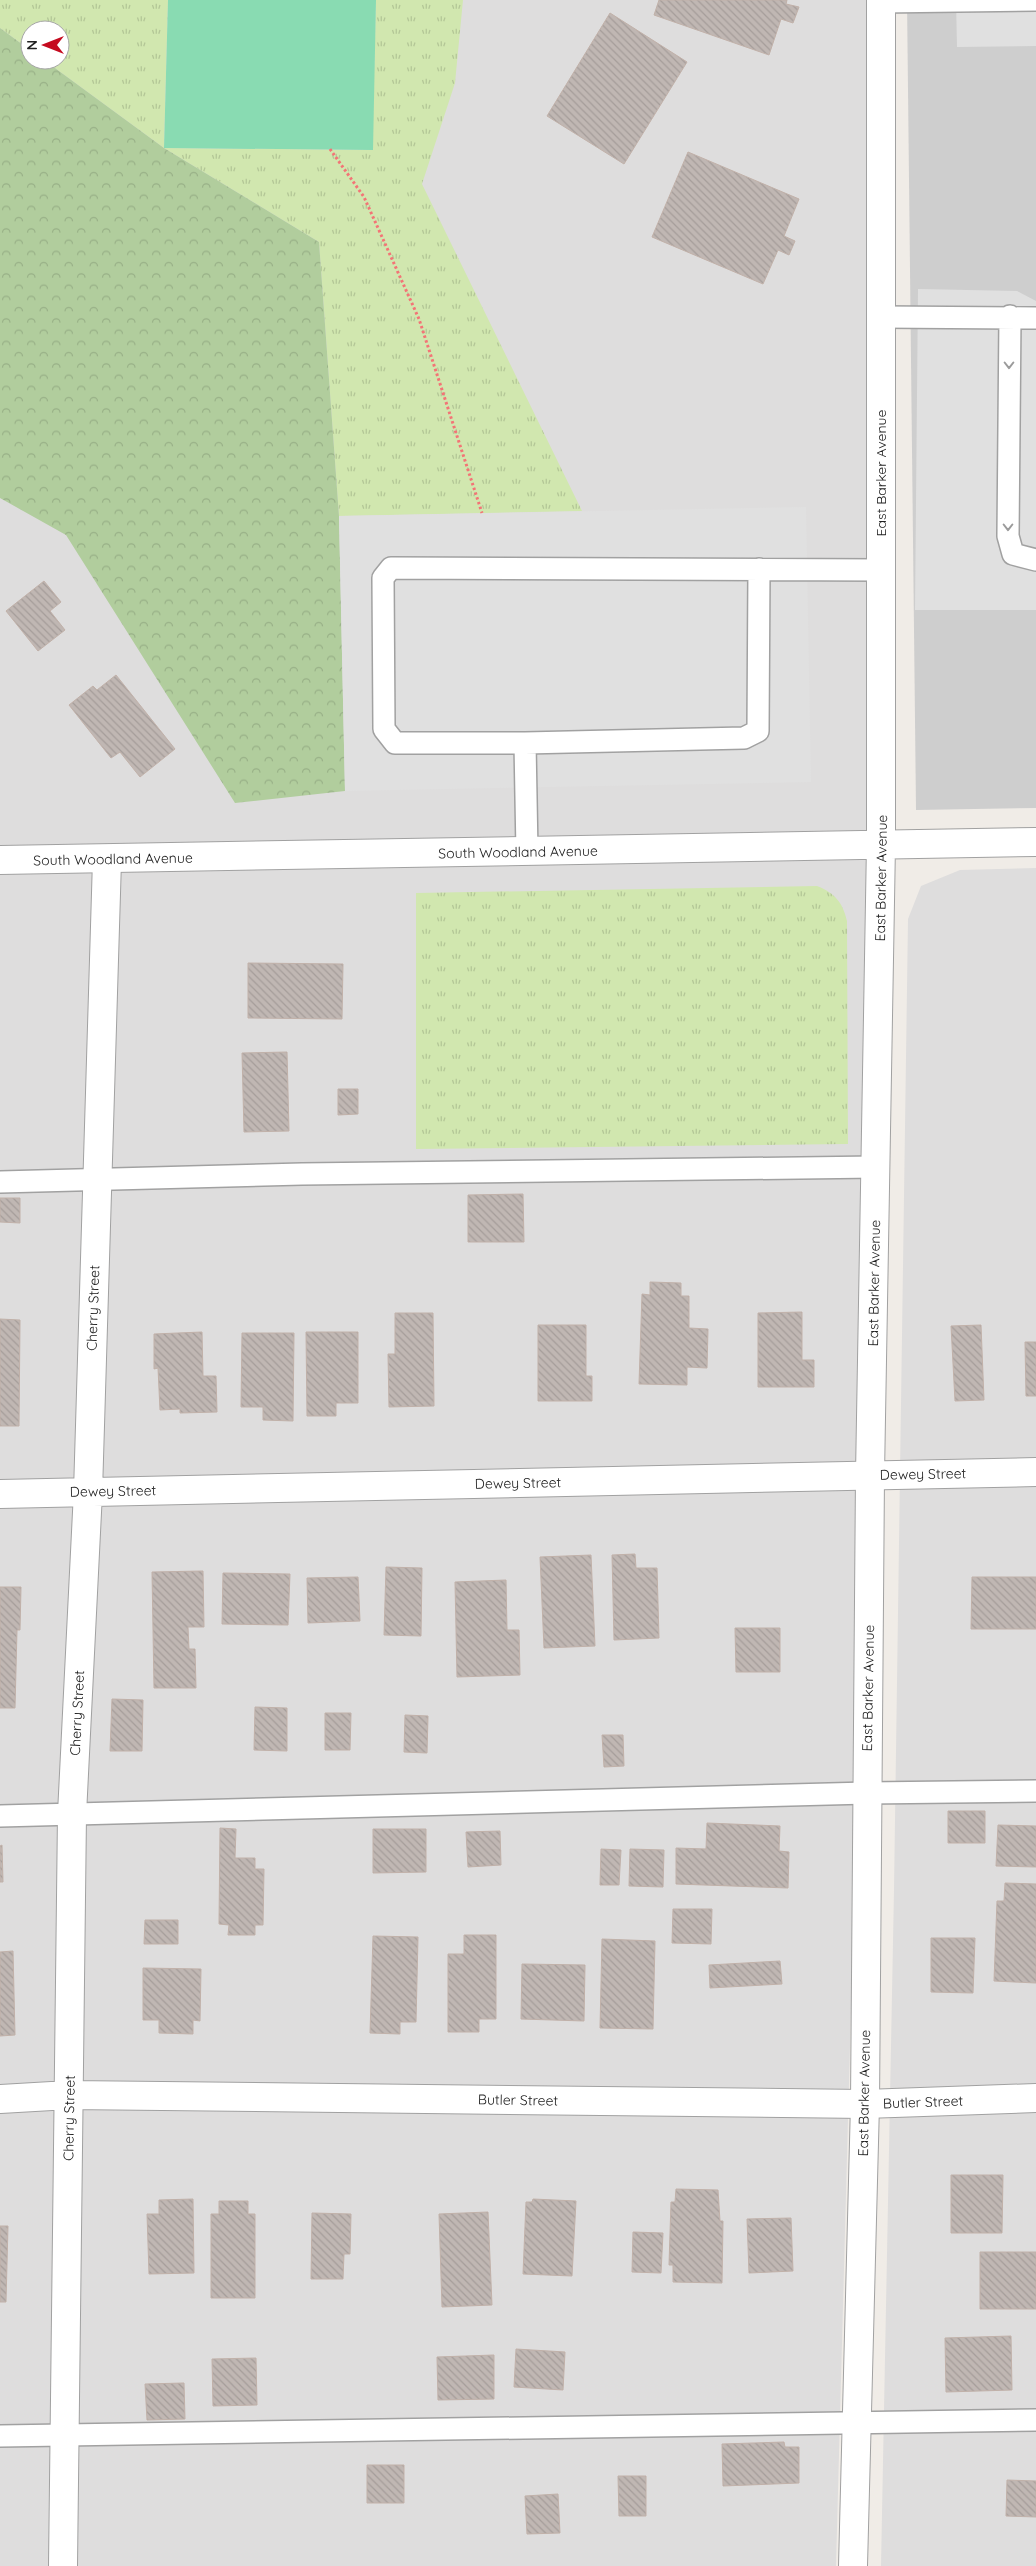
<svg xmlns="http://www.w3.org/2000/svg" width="1036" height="2566" font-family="Quicksand,sans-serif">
<defs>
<pattern id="grass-tufts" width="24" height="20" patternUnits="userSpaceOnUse" patternTransform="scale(1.25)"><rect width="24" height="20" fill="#d1e7af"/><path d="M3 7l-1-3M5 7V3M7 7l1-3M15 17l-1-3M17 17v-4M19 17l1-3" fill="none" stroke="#b3c696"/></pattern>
<pattern id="forest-crowns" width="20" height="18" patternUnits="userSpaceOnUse" patternTransform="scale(1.25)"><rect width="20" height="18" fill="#b1cd9d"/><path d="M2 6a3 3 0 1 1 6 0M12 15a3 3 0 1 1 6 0" fill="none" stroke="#98b087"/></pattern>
<pattern id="building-back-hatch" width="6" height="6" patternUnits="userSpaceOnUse" patternTransform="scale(1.25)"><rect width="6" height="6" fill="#c0b7b3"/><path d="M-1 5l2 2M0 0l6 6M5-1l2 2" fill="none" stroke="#a59d9a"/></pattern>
</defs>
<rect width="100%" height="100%" fill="#f0ece7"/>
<path fill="#dedddd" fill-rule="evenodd" d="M0,0h881v893l-45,1673h-836zM30,30h30v30h-30z
M1036,868v1698h-155l13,-676 14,-971 13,-33 39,-16z"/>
<path fill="#cecece" d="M907,0h129v808l-120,2z"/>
<path fill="url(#grass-tufts)" d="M0,0h168l-4,148 208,2 4,-150h87l-8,83 -33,101 160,327 -243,5 -20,-274 -155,-94 -120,-88h16v-30h-30v20l-30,-22z
M817,886c18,7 26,17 30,35l1,223 -432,5v-256z"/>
<path fill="url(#forest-crowns)" d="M0,28l30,22v10h14l120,88 155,94 20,274 6,275 -110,12 -169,-268 -66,-37z"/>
<path fill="#89dbb2" d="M168,0h208l-3,150 -209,-2z"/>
<path fill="#e0e0e0" d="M956,0h80v46l-79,1z
M918,289l99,2 19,10v309h-121z
M806,507l5,275 -466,9 -6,-275z"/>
<path fill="url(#building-back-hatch)" stroke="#c1b1a9" d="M659,0h128l-1,4 13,3 -6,16 -12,-4 -12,36 -115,-40z
M610,13l77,49 -63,102 -77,-48z
M688,152l111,47 -15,37 11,5 -6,14 -11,-5 -15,34 -111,-47z
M44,581l17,21 -11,9 15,19 -27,21 -32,-40z
M116,675l59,74 -35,28 -20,-25 -9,6 -42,-53 24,-19 4,4z
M248,963l95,1 -1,55 -94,-1z
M287,1052l2,79 -45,1 -2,-79z
M338,1089h20v25l-20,1z
M523,1194l1,48h-56v-47z
M0,1198h20v25l-20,-1z
M650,1282l31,1v13h8v32l19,1 -1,39 -20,-1v18l-48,-1 3,-90 8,1z
M802,1312v48h12v27h-56v-74z
M395,1313h38l1,93 -45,1 -1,-53h7z
M0,1319l20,1 -1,106h-19z
M538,1325h48v51h6v25h-54z
M981,1325l3,75 -29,1 -4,-75z
M202,1332l1,44h13l1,36 -37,1v-4l-20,1 -2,-42 -4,1v-35z
M306,1332h52v71h-22v13h-29z
M242,1333h52l-1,88 -30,-1v-13h-22z
M1025,1342h11v54h-10z
M635,1554l1,14h21l2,70 -45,2 -2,-85z
M591,1555l4,91 -51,2 -4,-91z
M386,1567l36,1 -1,68 -37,-1z
M203,1571l1,56h-16l1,22h6l1,39h-42l-2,-116z
M223,1573l67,1 -2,51 -66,-1z
M358,1577l2,44 -52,2 -1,-45z
M972,1577h64v52h-65z
M506,1580l1,50h12l1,45 -63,2 -2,-95z
M0,1587h21l-1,43h-3l-2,78h-15z
M735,1628h45v44h-44z
M112,1699l31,1 -1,51h-32z
M255,1707l32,1v43l-33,-1z
M325,1713h26l-1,37h-25z
M405,1715l23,1 -1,37 -23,-1z
M602,1735h21l1,31 -20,1z
M948,1811h37v32h-37z
M707,1823l73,3 -1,25 10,1 -1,36 -112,-4v-36l30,1z
M998,1825l38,1v41l-40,-1z
M220,1828l16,1 -1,29h20v11h9l-1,56h-8v10h-27l1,-10 -10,-1z
M373,1829h53v43l-53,1z
M500,1831l1,34 -33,2 -2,-35z
M2,1845l1,37h-3v-36z
M601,1849l20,1 -2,35h-19z
M630,1849l34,1 -1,37 -34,-1z
M1005,1883l31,1v99l-42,-2 3,-80h7z
M673,1909h39l-1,35 -39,-1z
M145,1920h33v24h-34z
M464,1935h32v84h-17v13h-31v-78h16z
M373,1936l45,1 -2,85h-16v12l-30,-1z
M931,1938h44l-2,55 -42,-1z
M602,1939l53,2 -2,88 -53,-1z
M13,1951l2,84 -15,1v-84z
M780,1961l2,23 -72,4 -1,-23z
M522,1964l63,1 -1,56 -63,-2z
M143,1968l58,1 -1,52 -7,-1v14l-34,-1v-13h-16z
M951,2175h52l-1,58h-51z
M676,2189l42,1 2,31h3l-1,62 -49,-1v-17h-4l2,-63h4z
M193,2199l1,74 -45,1 -2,-60h12v-14z
M533,2199l43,2 -4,75 -49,-2 3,-72h6z
M219,2201h29v13h7v84h-44v-84h8z
M488,2212l4,93 -50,2 -3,-93z
M312,2213l39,1 -1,40h-6l-1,25h-32z
M791,2218l2,53 -44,2 -2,-54z
M0,2226h8l-2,76h-6z
M633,2232l30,1 -2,40 -29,-1z
M980,2252h56v57h-56z
M1011,2336l1,54 -66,2 -1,-54z
M516,2349l49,3 -2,38 -49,-3z
M494,2355v44l-56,1 -1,-43z
M256,2358l1,47 -44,1 -1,-47z
M184,2383l1,36 -38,1 -2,-36z
M784,2442l1,5h14v36l-76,3 -1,-42z
M367,2465h37v38h-37z
M618,2476h28v40h-27z
M1007,2480l29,1v36l-30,-1z
M558,2494l2,39 -33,1 -2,-38z"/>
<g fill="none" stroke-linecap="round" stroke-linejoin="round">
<defs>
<path id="service" d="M881,2l155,-2
M1010,316l-2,220 5,18 23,6
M881,317l155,1
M525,743l219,-5 14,-7 1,-162
M527,852l-2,-109h-130l-11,-14 -1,-151 8,-10 490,2
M0,1182l302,-8 574,-7
M0,1816l867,-23 169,-2
M0,2436l1036,-16"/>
<path id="minor" d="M0,1494l1036,-22
M0,2099l69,-4 796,9 171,-6
M63,2566l9,-752 16,-322 19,-632"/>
<path id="tertiary" d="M0,860l1036,-18
M853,2566l12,-462 5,-629 11,-631v-844"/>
</defs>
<use href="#service" stroke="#a1a1a1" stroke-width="24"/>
<use href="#minor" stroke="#a1a1a1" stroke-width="30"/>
<use href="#tertiary" stroke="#a1a1a1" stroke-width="30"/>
<path stroke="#f37476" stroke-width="3" stroke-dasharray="2.5 2.5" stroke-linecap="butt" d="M330,149l34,48 55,122 63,194"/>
<use href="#service" stroke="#fff" stroke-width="21"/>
<use href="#minor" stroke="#fff" stroke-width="28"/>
<use href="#tertiary" stroke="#fff" stroke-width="28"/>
</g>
<defs><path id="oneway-chevron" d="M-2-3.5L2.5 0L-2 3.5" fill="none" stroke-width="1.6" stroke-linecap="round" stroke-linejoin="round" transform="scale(1.25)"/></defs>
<g stroke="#9b9b9b">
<use href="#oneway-chevron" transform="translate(1009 365) rotate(90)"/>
<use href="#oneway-chevron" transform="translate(1008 527) rotate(90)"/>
</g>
<g text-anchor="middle" stroke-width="4.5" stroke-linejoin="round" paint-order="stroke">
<g font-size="14" fill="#202020" stroke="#fff">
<text transform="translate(881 473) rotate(-90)" y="5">East Barker Avenue</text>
<text transform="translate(518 852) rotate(-1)" y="5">South Woodland Avenue</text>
<text transform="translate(113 859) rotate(-1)" y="5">South Woodland Avenue</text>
<text transform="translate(881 878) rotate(-89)" y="5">East Barker Avenue</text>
<text transform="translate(874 1283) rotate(-89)" y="5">East Barker Avenue</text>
<text transform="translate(93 1308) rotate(-88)" y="5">Cherry Street</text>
<text transform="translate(923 1474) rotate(-1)" y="5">Dewey Street</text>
<text transform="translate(518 1483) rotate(-1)" y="5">Dewey Street</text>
<text transform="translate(113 1491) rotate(-1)" y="5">Dewey Street</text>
<text transform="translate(868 1688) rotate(-89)" y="5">East Barker Avenue</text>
<text transform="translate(77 1713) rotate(-87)" y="5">Cherry Street</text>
<text transform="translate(864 2093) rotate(-89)" y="5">East Barker Avenue</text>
<text transform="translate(518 2100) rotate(1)" y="5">Butler Street</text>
<text transform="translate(923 2102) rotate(-2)" y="5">Butler Street</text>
<text transform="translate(69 2118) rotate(-89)" y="5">Cherry Street</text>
</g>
</g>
<g transform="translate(45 45) rotate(270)"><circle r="24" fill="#ffffff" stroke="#a6a6a6"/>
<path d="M0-4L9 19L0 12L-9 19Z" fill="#c50a1f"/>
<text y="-8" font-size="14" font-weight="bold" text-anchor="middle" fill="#202020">N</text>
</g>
</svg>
